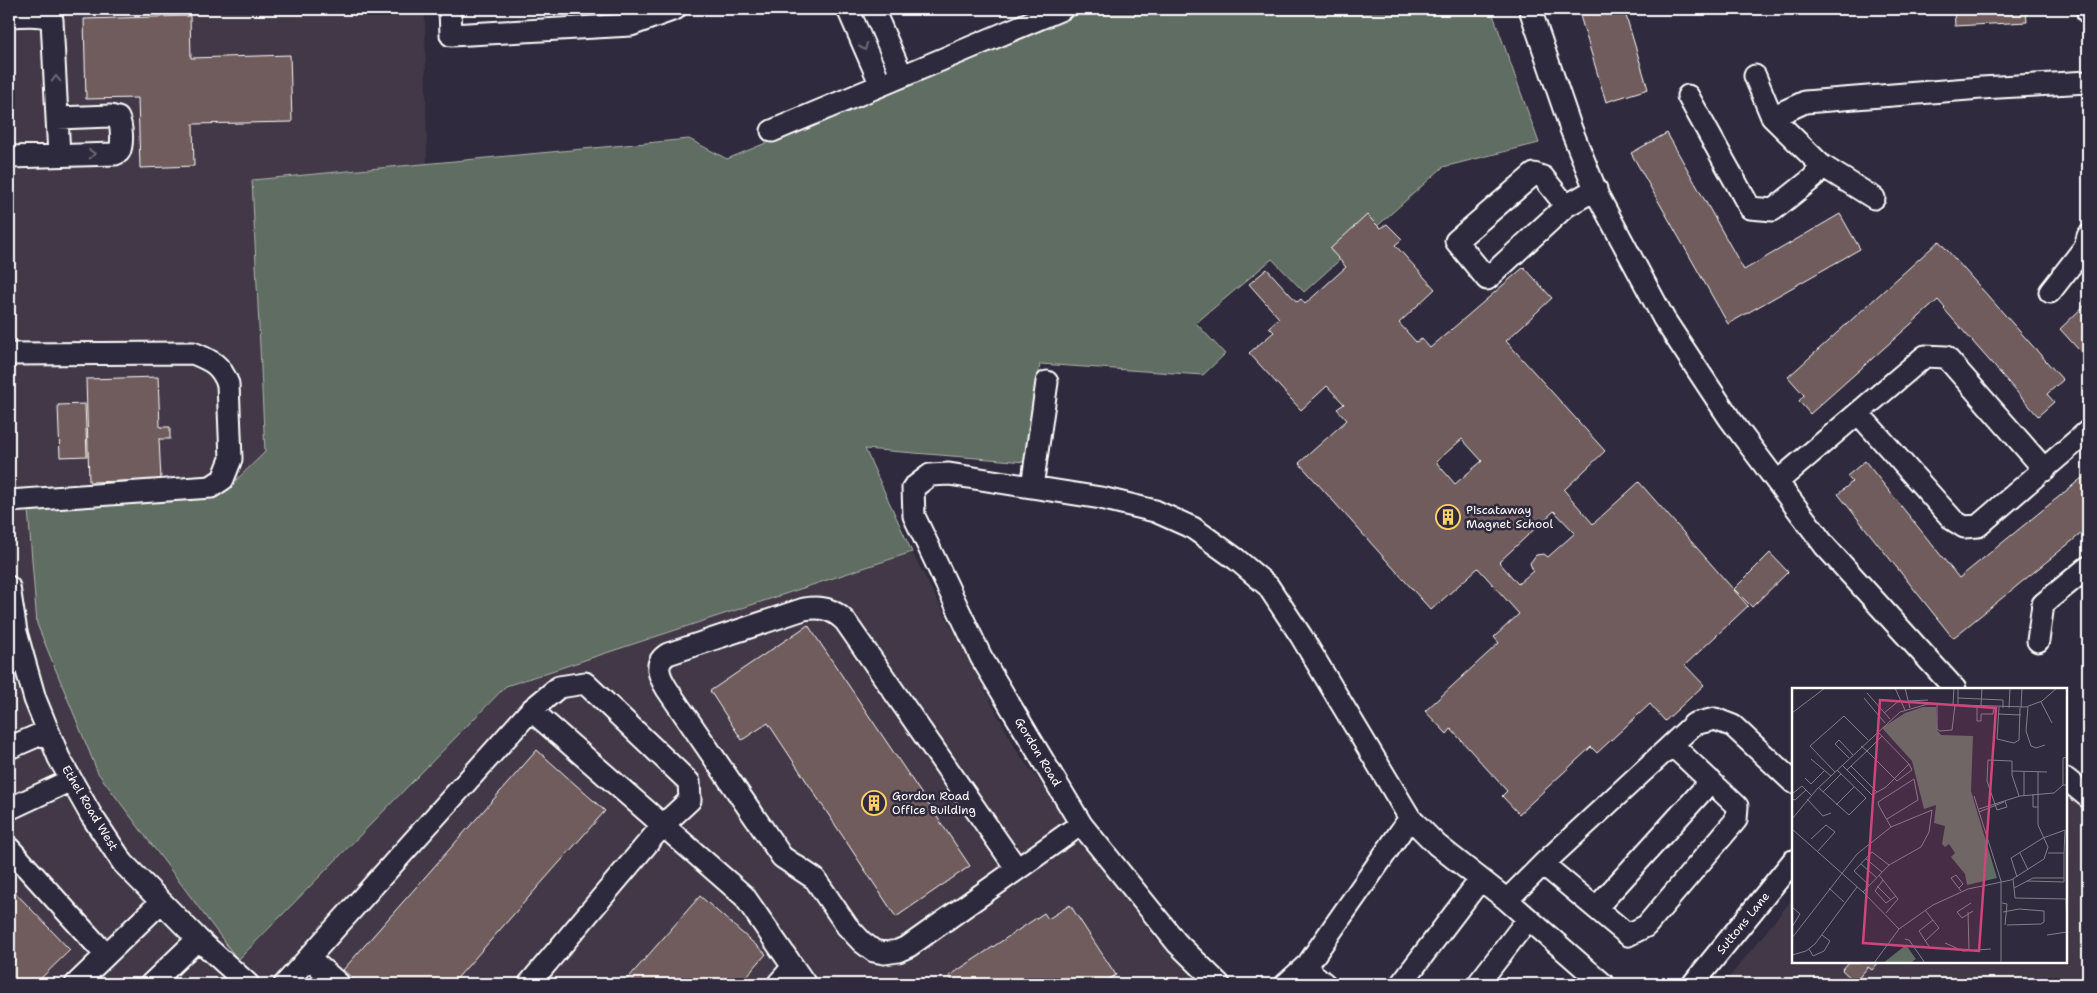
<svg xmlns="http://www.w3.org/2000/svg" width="2097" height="993" font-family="'Shantell Sans',sans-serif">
<rect width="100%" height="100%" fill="#2f2a3d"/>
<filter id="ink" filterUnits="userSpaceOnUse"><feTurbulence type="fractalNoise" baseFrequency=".02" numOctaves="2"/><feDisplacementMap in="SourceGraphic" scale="10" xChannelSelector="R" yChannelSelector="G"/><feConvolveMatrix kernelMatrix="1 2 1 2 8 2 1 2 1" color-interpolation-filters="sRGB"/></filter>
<g filter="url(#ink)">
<path fill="#423946" d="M9,9h416l2,155 -175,16 13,272 -39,38 -198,19 210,451 268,-274 406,-134 105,199 138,187 45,46h-1191z
M2066,790l22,17v177h-364l69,-86v64h273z"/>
<path fill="#606d62" stroke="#b0b6b0" d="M1092,9h399l48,134 -96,24 -139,125 -32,-33 -76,64 29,31 -22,21 -163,-11 -14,98 -161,-13 47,103 -406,134 -268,274 -140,-187 -61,-149 -9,-115 198,-19 39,-38 -13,-272 437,-41 38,20z"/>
<path fill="#6f5c5c" stroke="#fff" fill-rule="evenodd" d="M1578,9h46l24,80 -42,13z
M1954,9h72l1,13 -72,4z
M190,16l1,42 99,-3 2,67 -99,2 1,42 -54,2 -2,-70 -52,1 -2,-80z
M1667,133l77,137 96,-56 20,35 -132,75 -97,-171z
M1367,215l13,13 7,-4 15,15 -7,6 40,44 -36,34 17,19 6,-3 8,9 94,-81 28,31 -46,43 99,110 -41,39 29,34 46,-42 109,124 -63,59 19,20 -39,36 -15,-17 -53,49 -6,-6 -72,67 -17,-18 5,-5 -56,-62 -4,5 -22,-23 74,-68 -5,-6 25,-23 -41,-46 -47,42 -132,-147 48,-43 -10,-11 7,-5 -17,-18 -26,24 -52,-57 25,-21 -5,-5 10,-9 -30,-34 18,-15 30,33 4,-3 4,5 41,-37 -16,-18zM1462,439l20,22 -27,23 -19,-22zM1554,511l21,22 -27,24 -4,-3 -8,1 -6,8 3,8 -15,13 -19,-22z
M1939,241l124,139 -16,14 7,8 -16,14 -94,-107 1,-1 -7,-8 -128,114 -11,-13 5,-6 -16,-18z
M2088,302v58l-28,-31z
M158,377l2,50h10v12h-11l2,41 -72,2 -3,-103z
M85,404l2,52 -27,1 -2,-52z
M1865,461l94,117 129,-105v55l-135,110 -115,-144 14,-12 -5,-6z
M1770,553l18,19 -36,35 -18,-18z
M808,625l162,241 -74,51 -128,-194 -26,17 -32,-49z
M537,750l68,61 -153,173h-93l-16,-14z
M9,886l61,64 -35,34h-26z
M700,896l66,58 -26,30h-117z
M1070,905l46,70 -15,9h-146l-6,-8 95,-63 4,6z
M1849,962h30l-7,8 -4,-3 -13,15 -13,-12z"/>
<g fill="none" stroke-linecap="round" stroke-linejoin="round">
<defs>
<path id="minor" d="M450,9l1,26 180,-10 44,-16
M848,9l33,76
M873,9l29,67
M1530,9l41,120 27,67 66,123 66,100 95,127 130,143
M2088,9v4
M9,16c13,0 32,-4 43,4l5,98 54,-2 7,2c4,8 5,26 1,34l-4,2 -106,3
M1688,96l62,112 23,2 40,-32 8,-13 -49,-48 -17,-41
M1772,117l33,-15 176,-14 107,-6
M57,118l2,37
M772,131l290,-122
M1821,165l53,33
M1566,206l-23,-29 -9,-3 -78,67 31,38 79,-73 30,-17
M2050,292l35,-45 3,-11
M9,354l184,-1c19,8 27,11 35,31l3,75 -8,20 -12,8 -202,14
M1858,413l95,107 11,7 14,-1 110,-95
M1777,482l148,-126 21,1 99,113
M1032,487l15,-105
M9,587l7,45 19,67 24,59 32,57 32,48 75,76 50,45
M2038,641l5,-37 45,-37
M9,748l39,-17
M2066,779l22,18
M9,809l62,-29
M9,848l97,107
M1543,864l85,71 18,-9 90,-106 1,-14 -65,-61
M1017,869l-172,-248c-12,-12 -24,-15 -41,-12l-136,45c-15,9 -9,22 -1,35l115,168 33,22 32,47 15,16 12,9 10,2 14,-2 11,-5 172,-122
M1507,900l36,-36 151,-140 21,-5 18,7 60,56
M1596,908l115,-127
M309,958l30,26
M76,984l85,-82
M151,984l47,-45
M285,984l246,-274 213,186 61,88
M529,984l134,-159 27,-25 -1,-18 -104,-99 -26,4 -28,23
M778,984l15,-17
M1219,984l-42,-41 -96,-119 -100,-167 -67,-141 -1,-28 17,-13 19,-1 152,24 54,13 38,17 43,31 32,27 33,50 109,182 27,27 70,55 96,84
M1286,984l22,-20
M1325,984l-12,-10 -5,-10 102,-146
M1401,984l79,-104
M1478,984l50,-65
M1693,984l100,-123"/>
</defs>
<use href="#minor" stroke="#fff" stroke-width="25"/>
<path stroke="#fff" stroke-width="3" stroke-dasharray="4 4" stroke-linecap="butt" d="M2085,597l3,-2"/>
<use href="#minor" stroke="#2f2a3d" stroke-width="21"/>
</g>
<defs><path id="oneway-chevron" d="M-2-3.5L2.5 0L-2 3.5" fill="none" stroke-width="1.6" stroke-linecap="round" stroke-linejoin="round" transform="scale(1.25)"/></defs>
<g stroke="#6d6a77">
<use href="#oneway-chevron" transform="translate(864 47) rotate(66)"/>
<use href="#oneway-chevron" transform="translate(56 79) rotate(-92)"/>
<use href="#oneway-chevron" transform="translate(92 154) rotate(-2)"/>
</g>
</g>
<defs>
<symbol id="building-ring" viewBox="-11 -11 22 22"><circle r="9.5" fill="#2f2a3d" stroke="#ffd166" stroke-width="1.5"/><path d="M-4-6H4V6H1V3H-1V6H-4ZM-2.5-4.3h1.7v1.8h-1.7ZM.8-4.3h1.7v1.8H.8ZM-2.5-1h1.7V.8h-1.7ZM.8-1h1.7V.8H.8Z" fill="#ffd166"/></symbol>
</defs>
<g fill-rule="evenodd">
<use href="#building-ring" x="1434" y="503" width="28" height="28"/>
<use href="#building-ring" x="860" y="789" width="28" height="28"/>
</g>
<g text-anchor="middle" stroke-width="5" stroke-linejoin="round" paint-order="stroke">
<g font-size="12" fill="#fff" stroke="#2f2a3d" text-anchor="start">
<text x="1466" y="514">Piscataway<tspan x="1466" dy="14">Magnet School</tspan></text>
<text x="892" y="800">Gordon Road<tspan x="892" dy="14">Office Building</tspan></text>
</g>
<g font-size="12" fill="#fff" stroke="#2f2a3d">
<text transform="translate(1038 752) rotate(59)" y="4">Gordon Road</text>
<text transform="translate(90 808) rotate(59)" y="4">Ethel Road West</text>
<text transform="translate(1743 923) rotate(-51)" y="4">Suttons Lane</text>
</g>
</g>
<g transform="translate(1792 688)">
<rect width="275" height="275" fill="#2f2a3d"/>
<path d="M131,19h13l1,23 4,5 32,1 -2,55 26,87 -30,7 -2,-11 -14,-17 4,-4 -6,-9 -4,3 -3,-3 3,-18 -11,-3 2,-18 -12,4 -12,-48 -30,-33 23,-15zM114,257l10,14 -6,4h-27z" fill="#606d62"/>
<path fill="none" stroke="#827f8b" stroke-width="1" d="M103,0l10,22M113,0l5,20M166,0v17M75,5l23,26M72,10l21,25M166,10l45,2v8M116,13l20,-1M249,14l11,21M145,16v25l3,2 12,-1 3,-25M161,17l1,-17M185,18v15h4v-7h12l1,-7M189,18l1,-18M207,19l-2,32 17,4 5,-3 1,-32M236,19l-2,24 5,15 5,2 9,-3M217,20l1,-20M229,20l1,-20M0,25l33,-25M92,25l16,-13M206,26l23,1M90,48l-15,15 30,30 15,-11 -3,-6M275,69l-4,1v27h4M57,70l-14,-14 4,-4 14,15M19,71l20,17M50,77l30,30 14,-8 23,-23 -32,-33M59,78l16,-15 -6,-5M55,82l4,-4 26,26M220,83l35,1M43,84l-25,-26 34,-30 24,24M13,90l6,6 14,-14M27,100l30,27 17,-17 -29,-28M31,104l18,-18M0,106l10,-8 9,9M241,106v13h5M232,107v-24M182,108l27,85v82M0,111l3,1 11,-10M15,111l16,17 8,-3M213,113l2,6 -10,3 -10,-29 1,-21 24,1v14l7,21M44,117l18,-18M187,121l41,-13 34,-3 9,-8M187,124l25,-10M0,131l25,-30 83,-77 28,-8 98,3 16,-6 15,-13M95,131l31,-19 -4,-21 -36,23 1,4 12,21M0,141l71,63 36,37M19,151l15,-14 9,7 -17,19M228,165l8,17M74,171l16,13M69,176l16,14M87,187l19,24 -12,14M225,189l-6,-19 32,-20 22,-8 -1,23h-16M272,190v-25M221,191l1,9 19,-10h31v4l-37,-1M91,192l-8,11 11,12 10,-7M77,197l-15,-14 18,-19 17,13M85,198l14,14M37,200l15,14M167,200l4,-4 -7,-9 -5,3 10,13M222,200l1,10 52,1M274,211l1,26M179,215l-14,9 5,6 11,-7M210,215l5,1 -2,21M0,219l8,7 -8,13M176,224l1,38M211,224l16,-3 25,2v11l-3,2 -34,1M255,247l20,-3M0,250l65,-84 34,-27 41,-17 -3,22 -8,15 -32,18 -26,27M113,251l4,1 16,23M133,253l14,-13 -14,-18M153,255l18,8 28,-2M138,260l-11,-17 14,-11M17,261l4,7 11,-5 6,-10 -8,-6M0,267l14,-4 9,-7 42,-57M82,275l25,-34 34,-24 35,-16 43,-9 33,-21 4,-12 -10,-22v-54"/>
<path fill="#ce467c" fill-opacity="0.15" stroke="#ce467c" stroke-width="2.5" d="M88,12l116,8 -17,243 -116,-8z"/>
<rect width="275" height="275" fill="none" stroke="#fff" stroke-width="2.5"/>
</g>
<rect width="2097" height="993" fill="none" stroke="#2f2a3d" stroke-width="30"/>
<rect x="15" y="15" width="2067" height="963" fill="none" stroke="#fff" stroke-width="2" filter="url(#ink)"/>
</svg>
